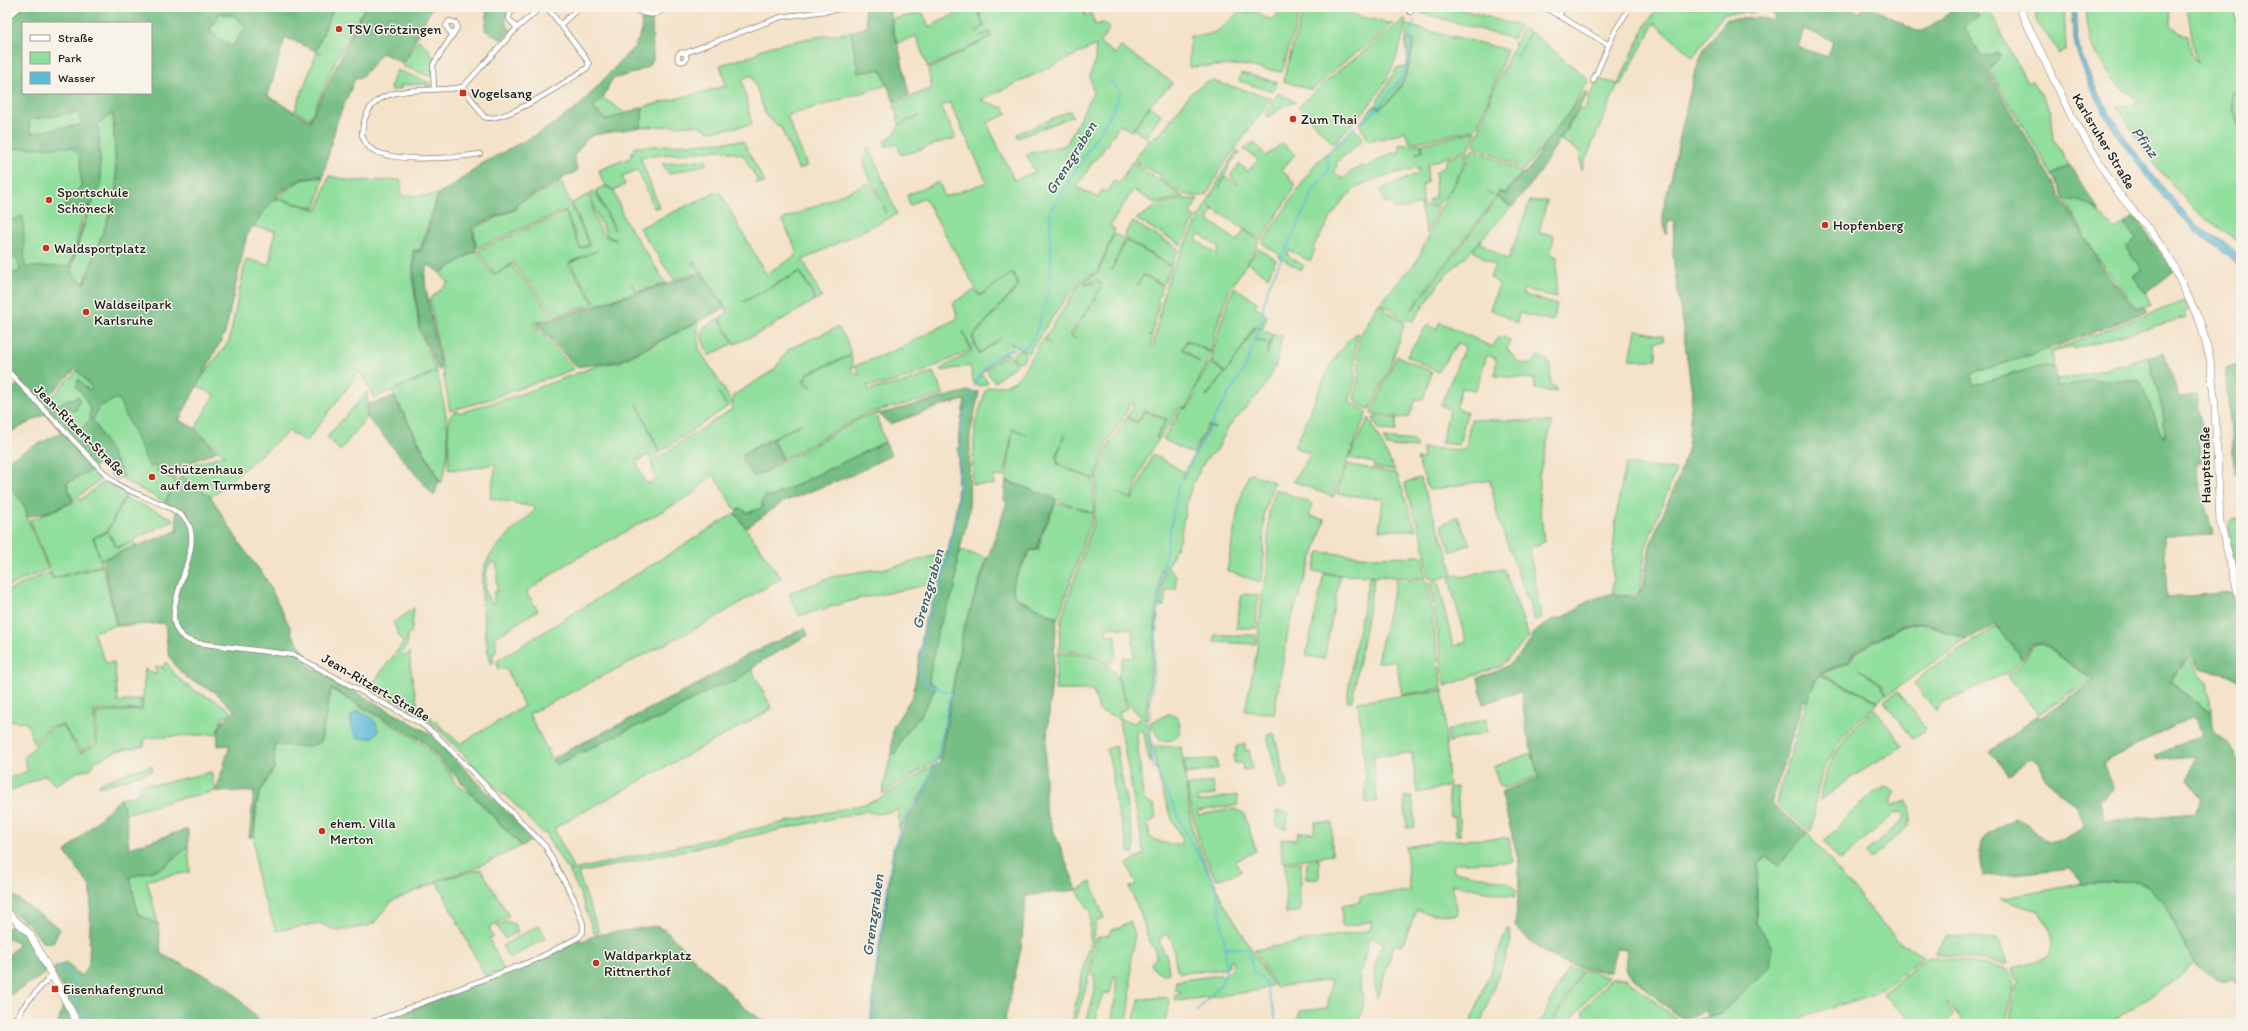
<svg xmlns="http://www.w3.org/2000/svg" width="2248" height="1031" font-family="Itim,sans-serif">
<rect width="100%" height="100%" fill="#f7f3e8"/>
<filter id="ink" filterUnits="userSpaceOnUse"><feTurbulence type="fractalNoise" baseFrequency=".025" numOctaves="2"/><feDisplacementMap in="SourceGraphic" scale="8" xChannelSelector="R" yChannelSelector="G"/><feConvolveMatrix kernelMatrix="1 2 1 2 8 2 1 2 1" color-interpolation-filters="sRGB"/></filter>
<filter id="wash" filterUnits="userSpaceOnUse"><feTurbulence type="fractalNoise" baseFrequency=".012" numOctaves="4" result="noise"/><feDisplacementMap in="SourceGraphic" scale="16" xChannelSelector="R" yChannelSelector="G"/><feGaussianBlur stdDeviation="0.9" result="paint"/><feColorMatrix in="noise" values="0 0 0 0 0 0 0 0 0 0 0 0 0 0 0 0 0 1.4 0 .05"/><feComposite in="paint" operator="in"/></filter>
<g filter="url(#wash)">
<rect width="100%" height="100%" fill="#f4e2c9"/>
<path fill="#91df9d" stroke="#567e5c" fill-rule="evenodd" d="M334,7h31l-28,51 -27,61 -15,-9 22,-58 5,1 -6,-2z
M969,7h8l6,19 -7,5 1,2 7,-7 -6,-19h109l-3,6 1,3 6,-3 4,12 9,-2 6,5 -10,15 15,11 6,-7 52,36 -23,22 -18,26 -12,-6 -21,31 -6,5 -16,26 21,11 4,-8 6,2 6,-12 5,4 13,-22 52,35 -29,6 -22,-13 -23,36 5,3 -17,42c-31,15 -49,55 -70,82l-19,-11 5,4 -33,27 7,10 -7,3 -7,-2 -4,-18 -29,5 -1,-2 32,-18 -9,-20 7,19c-26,12 -74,38 -103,35l3,6 2,-2 32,-6 29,-11 11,23 -77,18 -83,46 -11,-20 28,-15 -59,30 1,7 10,14 13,-3 95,-54 19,-6 -4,3 9,27 -114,55 -6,-1 -2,11 -15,6 -11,-1 -24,-37 -20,19 -128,71 -39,27 12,18 -42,27v16l-4,1 2,8 -4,3c-3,-22 -13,-81 -5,-100 9,-21 34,-39 50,-55l-1,-3 -44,-9 6,-34c-16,2 -33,8 -48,5 3,-14 -2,-43 2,-53 2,-3 5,-4 8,-5l1,2 62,-19 78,-29 21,-3 78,-40 1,27 33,53 -4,5 -10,-15 9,15 -67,45 -23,-49 22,50 -8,7 -3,-5 -12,7 10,22 10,-4 -5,-18 81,-53 2,-14 40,-25 15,-21 49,-22 9,14 4,14 -43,18 -5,9 7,5 2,-1 -8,-4 5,-9 42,-17 2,11 -2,1 7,7 2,-1 -5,-8 43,-17 60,-31 -5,-15 21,-13 5,6 33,-23 6,13 -46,51 7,17 22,-16 -22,15 -6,-16 46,-51 -6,-14 -33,24 -56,-99 -14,9 -3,-11 32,-13 6,15 42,-15 -37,-79 -9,3 15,32c-19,4 -36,13 -55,17l-4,-11 -11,3 -2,-6 11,-7 4,-9 21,-9 -21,8 -5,-20 38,-16 -4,-18 64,-34 -3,-4 -10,5 10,-4 2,3 -63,32 -12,-32 -18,7 -4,-10 -2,-14 31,-6 6,14zM1096,45l-1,16 -5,15 3,17 -27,52 -40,9 9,18 -21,8 -27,-57 20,-9 -3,-6 -23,-8zM492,561l5,4v27h-3v13c-12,-8 -8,-24 -7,-37z
M1304,7h13l76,17 -15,14 -28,19 -38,33 -29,-9z
M1419,7h34l66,19 -6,13 -98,-28z
M1658,7h103l-9,6h-28l-31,44 -39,-34 -33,62 -3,-1 -37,86 -2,-19 -19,-11 19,-30 7,-2 4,-13 8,-16 20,5 27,-57z
M1978,7h10l39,76 6,-2 18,30 3,28 15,26 -17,10 -63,-105 11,-15 -2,-3 -7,4 -11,-1 -16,-29 19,-13z
M2037,7h27l2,43 -7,4c-2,-4 -4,-10 -8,-14 -10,-13 -18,-13 -14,-33z
M2087,7h88l-6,3 2,16 8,7 9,2 3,19 7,10 -3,-9 -8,-48h49l5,34v87l-8,-21 -1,-15v15l9,22v114c-19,-13 -40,-26 -55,-43 -26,-28 -50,-61 -68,-94l22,-3c-9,-8 -21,-16 -28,-25 -16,-21 -27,-44 -25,-71z
M1280,11h20l-18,61 -41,-7 -52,2 1,-31c27,0 30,-6 48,-24h20l7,6 9,1z
M220,13l14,3 12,10 -14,21 -23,-16z
M1404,19l2,1c-10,57 -32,84 -73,123l-35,-36 46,-41 34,-25z
M1407,25l45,12 1,3v-4l54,14 -29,76 -5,4 -56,12h-8l-4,-11 -19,7 -17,2 -2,-2 -8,-14 15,-18 5,3c26,-18 30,-39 35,-68l-8,-4z
M1522,28l8,4 -14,26 15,-26 58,48 -19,31 -46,59 -50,-25 18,-52z
M851,32l7,41 23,-4 6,16 -100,31 20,50 -8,4 -18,-42 -15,-12 -14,-41 -10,4 10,46 -43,6 -11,-6 -57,2 2,-20 83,-21 -6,-21 35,-10 4,-5 17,-5 28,-6z
M418,39l12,12 -1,3 6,3 -3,20 -30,-11z
M1406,39l7,3c-5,28 -9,49 -34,66l-4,-3 22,-37 10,-1c2,-12 -2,-18 -1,-28z
M397,70l34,13v4h-5v-3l-25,1v4l-10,1 -1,-2z
M1241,73l36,9 -4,10 -34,-11z
M1213,81l59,17 -53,73 -12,24c-19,5 -32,-6 -47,-16l1,-4 -16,-7 -11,-8 15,-20 12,-7 30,-40 14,-10z
M1278,93l18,9 -8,3 -2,-1 -17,13 -3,-2 1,-4z
M603,98l22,15 -19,7 -13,-12z
M83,106l11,88 -12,26 -13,49 -62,16v-159l44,-19z
M1149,106l12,8 -15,23 -12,-7z
M1070,111l3,5 -55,22 -1,-4z
M113,113l4,81 -33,90 -12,-11 1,-14 10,-34 18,-42 -3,-59z
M1354,128l10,11 -28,24 1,3 -4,5 10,8 8,-7 12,-7 2,3 26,-15h8v-8l22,-1 1,7 -6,2v1l7,-3 -1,-7 54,-13 -6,17 -42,16 -1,19 -5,2 1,19 -28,6 -3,-8 -6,2 -6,-14 39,-17 -2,-5 3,-1c-17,5 -37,8 -53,15 -26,11 -40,43 -54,66l2,2 -4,10h-3l-19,-10 -2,5 17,11 -3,4 -22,-13 1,-2 -18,-12 53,-79z
M743,141l22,42h-9l2,-2 -15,-26 -23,-5 -80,7 19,50 -5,1 -16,-38 -16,6 3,9 -12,5 -10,-7 -4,-13 31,-12 5,-11z
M1254,142l12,14 16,-13 13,11 -13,16 14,15 -35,55 -51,-33 3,3 -5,10 29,21 7,-11 15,11 -3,4 2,1 -28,43 -13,36 -6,27 -24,-12 -5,9 18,14 -17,-15 4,-7 24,12 -18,40 17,-31 15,11 -19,23 2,1 -1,-1c18,-22 34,-44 48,-69l5,1 -6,-2 -15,27 -13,20 -15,-12 9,-36 14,-38 23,15 -2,4 12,10 -5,14 10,4 -2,9 -17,-4 16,5 -2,11 6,-20 9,1 -5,25 -6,15 -8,13 -35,38 -11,23 -11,9 -13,24 -6,18 -7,38 -13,29 9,7v15h-10l-2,16 -4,1 4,-36 -3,-2 -15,152 -16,-15 -5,-9 -7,-20 5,-20 11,1 -2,-29 -25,-2 -1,8h10v21l-6,8 -17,-9 -34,-5 2,-31 33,-98 3,-43 10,-29 20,-31 11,5 7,-12 21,9 -10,17 3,2c-12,17 -23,40 -27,60l-16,-7 16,8 21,-46 31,18 -3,4 5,3 -3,-3 26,-50 6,2 -7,-3 -15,28 -5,-1 -25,-13 19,-31 4,1 10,-12 -2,-2 -8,13 -6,-1 -20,31 -3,-1 10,-18 -22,-9 -8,12 -10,-5 7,-13 -4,-1 -8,18 -16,23 -11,35 -36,-14 -2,-8 8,-25 -9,25 2,8 36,15 -1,34 -17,-7 12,4 5,5 -35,102 -43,-21 -3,-12 18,-34 9,-1 2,-13 15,-34 17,3c-22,-8 -45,-18 -67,-26l7,-51 14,6 -14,-7 -9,49 -10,-1v9l-22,-1 3,-60 11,-35c8,-4 18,-2 27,-7 8,-4 24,-36 31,-43l7,5 -6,-5 1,-3 32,-49 5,-4 2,2 13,-3 3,2 -5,14 -27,37 7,4 -5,-3 25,-38 6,-14 -5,-4 -12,4 -1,-2 15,-11 15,-37 11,5 -14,32 15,-31 45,27 -8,18 -20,-10 -6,11 6,-11 20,11 -6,15 2,1 -7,34h-3l3,1 -1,9 2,1 11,-54 7,-21 52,-100 14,-22 3,3 -10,11 -11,24 6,-12 12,8 1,-1 -8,-7 9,-12 9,7 10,-11 -14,-11zM1200,234l19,14 -3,6 -20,-14z
M869,146l28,68 -94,46 19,37 -5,3 -17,-29 -57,31 57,-30 15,28 -50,30 -30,14 -15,-25 8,-8 -33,-49 -4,2 3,-1 6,9 -26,8 -35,-52 80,-37 47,83 28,-17 3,-6 -15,-31 87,-37 16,23v7c0,-22 -33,-42 -16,-67z
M1475,149l47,23 -17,21 -6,-2 -3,5 -9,-4 10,5 -78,101 -8,13 87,-113 13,9 -39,43 -29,28 -30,43 -6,-2 -1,2 -26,-18 37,-42 24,-53 27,-48 4,-10z
M1469,151c-4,11 -21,48 -31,53 -3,1 -6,1 -9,0v-4l6,-3 1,-25 7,-5 4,-8z
M706,159l1,5 -38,10 -7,-10z
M329,176l23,5 49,-1v16l37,-1 -18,55h-7v32l6,47 17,42 -62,27 -14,-27 -54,71 -17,-11 -78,66 -30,-21 6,-9 37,-12 -29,-26 19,-34 -18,-10 33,-44 17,-82 23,6 6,-34 -24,-5 22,-28 45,12z
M323,177l-7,31 -40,-10 25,-18z
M561,182l28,62 -8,4 -16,-38 -89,38 -2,-20 42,-19 1,-5z
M605,186l9,5 10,28 42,64 -29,9 -6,-9 5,9 -40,13 -26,-42 28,-13 -30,13 26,41 -38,12 -43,-53 -18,11 -17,-24 87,-38 15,37 10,-4 -18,-42 17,-9c3,15 9,47 28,46l-10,-4 -13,-27 -3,-16 4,-2 20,39 -19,-40z
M1185,199h13l-8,14 6,4 -15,28 -45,-26 26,-16z
M2065,199c27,2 34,12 49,32l10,-7 12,15 -10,9 16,22 -9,6 13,17 5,13 -15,1 -30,-38 -17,-25z
M1530,201h17l-8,32 15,2 -3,19 6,3 -1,40 -32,-8 -2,5 35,11 -5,16 -33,-8 -2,10 -27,-14 9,-25 -9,-7 5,-12 -22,-14 6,-9 29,18z
M1420,206l18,1 -11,27z
M1133,222l46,27 -8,17 -42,-25 -5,-6z
M1259,249l17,11 -8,17 -20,-14z
M476,251l18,25 18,-11 41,51 -20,8 41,45 -87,31 -37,11 -20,-112 18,-16 -8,-10z
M2185,301l4,9 -5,2 2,5 -113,32 -1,-3 -20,7 2,14h-16l-66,18 -1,-11 77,-25 2,2z
M1379,303l6,5 -1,2 19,11 1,4 -14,42 -20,42c-6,-1 -15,-5 -16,-11l5,-25 -1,-25 2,-12z
M719,319l15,24 -26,13 -6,-18 2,-11z
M1440,322l52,25 8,-11 10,4 -3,9 12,14 11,1 8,-8c21,6 7,17 15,30l3,1v5l-21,-3v-10l-40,-3 1,-18 -9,-3 -11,35 -15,-2 -5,19 11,5 -8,33 -18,-2 9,-34 -9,-4 24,-59 -7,-3 -20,29 -31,-16 20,-31 9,4z
M1636,330l27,6 1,5h-8v19h-26z
M1356,333l2,1 -3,15v31l-6,22 18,10 -34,85 -40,-16 18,-27 -17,-7c20,-37 30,-85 62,-114z
M1021,350l4,4 -1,6 -4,2 -6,-1 3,3 -22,18 -9,-11 22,-18 6,7 -1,-7z
M1397,356l35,16 -9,27h-7l-7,18 -13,1v13l-17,-1 -6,-12h23v-2l-22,-1 -3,-2z
M2148,357l15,54 2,25 -4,-1 -21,-55h-50l-32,8 -2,-8 40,-8z
M87,361l31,37 32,69 5,-2 4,7 17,9 -11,21 -42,-22 1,-4 -48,-42 -29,-33z
M437,372c9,36 17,75 4,111l-49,-92z
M367,392v25l-27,34 -13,-14z
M1369,418l26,53 -22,-4 1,-4 -25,-5z
M1471,419l81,3 -13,54v21l5,45 -15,6 13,70 -7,2 -37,-102 -8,-38 -61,10 -12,-31h6v-11l42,2z
M1383,438l31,3 3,7 -30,-2z
M1347,464l50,10 19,56h-37l4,-31 -46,-5z
M1626,464l50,6 -30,76 -6,44 -6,6 -21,-2c-1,-48 2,-84 13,-130z
M93,469l8,10 -28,22 -6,-18z
M1249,473l25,9 -10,30 -1,60 -3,10 -33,-11 12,-67z
M1420,478l27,74 6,23 -20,5 -4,-2 -6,-37 -19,-58z
M104,481l22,13 -19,37 -14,7 9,27 -49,13 -23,-58 52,-21z
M7,482l15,19 4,9 1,7 21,52 -40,17z
M1276,489l37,15 -4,12 16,4 -36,105 -15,89 -29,-3 12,-61 5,-53 5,-24 2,-62z
M125,498l47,20 1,3 -40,19 3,6 -35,14 -7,-22 13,-6 10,16 13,-6 -13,5 -9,-16z
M735,513l46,65 -71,43 -181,93 25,49 32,-12 45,-23 28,-9 60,-34 16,-3 16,-14 21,41 -218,119 19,40 -6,1 -19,-30 -1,-7 -4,2 -38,-40 -2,1 -67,-68 -14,-12v-6l38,35 64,-38 -18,-38 -8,2 -1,-9z
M1457,516l13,28 -19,8 -10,-27z
M2240,517l1,4v69l-13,-63 2,-6z
M960,550l27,8 -24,73 -24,128 -57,35 9,-40 5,-1 6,-15 19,-23 15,-28 -7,-6 9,-53 17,-39 2,-27z
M948,552l-7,30 -83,17 -59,17 -10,-23 49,-18 55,-8z
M1319,552l53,5 51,-1 3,22 -85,-3 -28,-4z
M103,566l13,59 -23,7 13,31 8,-1 4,40 23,-3v10l-47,2 1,31 -14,9 -18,-26 -14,2 -15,17 -7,-21 -20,-3v-129l42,-19 3,7z
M1504,569l25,68 -28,29 -56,20 -15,-103 8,-2 15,65 13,-4 -17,-64 8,-3 6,2 25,-7z
M1324,574l16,2 -16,83 -18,-3z
M1369,577l5,1 -22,123h-5l6,-43z
M1396,579l31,2 15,107 -40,7 -6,-34 -19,1z
M1242,594l16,1 -2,33h-20z
M414,608l-3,26 -4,2v9l-6,8 3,3 6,-4v14l9,47 -49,-26 33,-44 -10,-20z
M1922,623l44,17 -79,55 -5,-11 -23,-15 22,16 5,9 -7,7 -59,-27 29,-11 6,-10 47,-27z
M1997,626l25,33 -11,12 -69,32 -6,8 -22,-28 15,-13z
M1215,635h41l-1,9 -41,-2z
M2043,644l47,35 -51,35 -32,-38 9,-6 19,-25z
M1058,653c21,2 47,2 58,23 5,10 7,21 12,32l-9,4 2,7 14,4 4,-5 11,8 1,36 -3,-5 -4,-25 -8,-2 7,67 3,5 8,3 2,13 -8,6 2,14 17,6h14l2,-6c-13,-12 -29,-73 -29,-92l27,1 11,81 12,33 19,41 50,83 -16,6 -81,10 -2,-5 6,-2v-3l-5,-1 1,-9 51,-7 5,-5 1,-9h-4l-1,7 -4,2 -44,4 -3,-3 -5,-29 -4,-6h-5l-4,7 8,15 2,16 -6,2 -9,-5 -3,-7 5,-5 -1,-10 -4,-2 -11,-34 -11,-25 7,-2 -9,-21 17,-10 -25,-134 -5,-4 -15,-5 -6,-21h-38z
M2188,658l19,25 5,31 -42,-32z
M166,662c6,9 13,18 23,25 14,10 31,12 43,26l-8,3 -8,18 -71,4 -1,8 -27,5 -23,11 -1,4 -5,4 -11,2 -22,13 -10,-10 -37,17 -1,-13 21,-8 -4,-13 26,-29 13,-3 17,27 17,-9 -1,-31 46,-3 3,-41 11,6v-9l5,1 5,5 -4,-5z
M1819,675l60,27c-26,22 -53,49 -60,83 -4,14 -5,30 -7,45l-2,1 -33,-26 -1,-3 33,-108z
M331,689l87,51 32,33 4,9 16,11 51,53 -48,23 -37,12 45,-12 28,47 -20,12 4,9 -4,2 15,31 -19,6 -48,-94 -45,19 -18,22 -6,3 -30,5 -19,-8 -43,8 -19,-52 -3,-42 3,-33 3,-12 14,-24 1,-24 28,3 18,-5z
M1443,690l6,96 -32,7 -5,-40 -38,3 3,45 -11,2 -1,-34 -7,-67z
M1898,691l28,38 -13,10 -29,-38z
M1875,709l28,37 -48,29 -35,26c3,-38 26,-68 55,-92z
M1168,714l8,1 4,10v9l-7,6 -12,1 -11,-18z
M1486,719l1,13 -38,10 -1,-12z
M1274,733l13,54 -7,4 -13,-56z
M1245,744v7l4,-1 3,19 -9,1 -1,-7h-8v-8h2v-8z
M1116,746l18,100v7h-4l-15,-52 -2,-24 -6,-28z
M1531,753l8,23 -35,12 -4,-2 -7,-19z
M1216,759l2,10 -32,5 -2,-14z
M934,765l-9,23 -13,18 -13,24 -1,-20 -21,4 -10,-3 -289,62 21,59 -5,1 -14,-40 -11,-22 296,-67 14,-5z
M152,766v5l-52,16 -1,-3 28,-12z
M211,772l5,19 -43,9 -47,14 -6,-15 17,-4 3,-10 10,-2 5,2z
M1213,782l2,12 -18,4v4l40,-7 1,10 -41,6 1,4 37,-6 9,4 12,38 -20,10 5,11 -22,7h-3c-17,-29 -23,-61 -29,-93z
M1457,787l3,48h-4l-1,-18h-5l-2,-29z
M1886,787l9,5 -4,8v6l16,-6c5,6 5,20 1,26l-35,32h-4l-3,-5 38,-34 1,-4 -4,-3 -7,1 -54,48 -16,-19c13,-13 45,-53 62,-55z
M1412,796l3,31 -8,1 -3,-31z
M1277,811l11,1 -1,16 -11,-2z
M1315,822l17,1v32l-50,7 -1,-23 16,1 1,-8 16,1z
M1807,832l70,86 22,23 25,16 -36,28 -17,10 -88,29h-197l-3,-14 28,-32h15l54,44h9l32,-9 52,-65 -17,-25 2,-59 8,-8 13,9z
M1509,838l4,24 -59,1 -1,8 55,11 8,8 -1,7 -63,-13 5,31 -26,-1 -14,-4 -15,35h-8l-17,53c-4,-24 -5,-34 7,-56l-15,-4 -10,43 5,21 -5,22h-59l-2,-5 2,-8 27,-3 5,-28 -56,7 -21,-37 115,-20 2,-9 -30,6v-22l18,-3v-6l50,-5 -4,-44 32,-6z
M188,846l2,26 -43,8 11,44 -20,-10 -8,-37 33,-9z
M1319,859v20h-13l1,-18z
M1301,862l-1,49 -14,3 -1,-51z
M2136,881c26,7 31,30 42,51 5,10 11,20 17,30l-20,18 -66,44h-100l7,-38 3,-4 -4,-2 -3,-12 36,-11c10,-17 -1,-31 -9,-46l-40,-12 82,-15z
M1091,882l13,36 -9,5c1,20 -11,89 -24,101l19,-84v-29l-13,-21z
M507,921l7,3 4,8 -13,7 -8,-13z
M1130,921c3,8 6,16 4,24 0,4 -3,7 -3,12 0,23 1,44 -5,67h-15l5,-31v-17h-2l-4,17 -6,1 -5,10 -4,20h-9l9,-33 -1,-16h-3l7,-38 12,-2v-5l9,-2z
M539,925l7,13 -37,20 -7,-12z
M1507,929l3,1 1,12 -31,82h-10z
M1946,936l52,3 9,25 -72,-11z
M1929,956l78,12c11,14 2,40 -2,56h-40l-17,-22 -1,2 7,11 -9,9h-47l10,-8 -26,-22z
M1568,968l13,2 -30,54h-12z
M1583,970l25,6 -41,48h-14z
M1168,997l2,6 -6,21h-31l6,-25z"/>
<path fill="#74be84" stroke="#486d50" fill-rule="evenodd" d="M7,7h326l-17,44 -31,-14 -17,59 42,25 55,-114h67l-29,56 -21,-10 -21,25 -5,-1 -19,44 -14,55 -22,3 -23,15 -31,40 -22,99 -46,87 15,8 23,23 -35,15 -7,13 -17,-7 -3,-7 -5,3 -32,-70 -19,9 -6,13 31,56 -7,5 -19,-18 -5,6 -27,14 7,18 -19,9 -27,7c-1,-15 -13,-22 -19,-34 -3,-5 -1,-16 -1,-23l55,-28 -17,-18 -38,20v-42l15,-10 -15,-17v-90l12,-3 1,-4 -3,-9 -10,-2v-35l16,-6 2,51 47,-1 17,-60 -25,1 17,-21 -1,-30 -8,-8 -7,-1 -58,2zM220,13l14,3 12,10 -14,21 -23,-16zM23,23h128v70h-128zM79,112l2,13 -50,8 -2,-13zM113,113l4,81 -33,90 -12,-11 1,-14 10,-34 18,-42 -3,-59zM76,369l16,19 -3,3 -10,-12 -3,8 6,6 9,18 -2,4 2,4 -12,12 -1,-1 -3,1 -6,-6 2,-6 -8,-9 6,-2 3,3 4,-1 4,-12 -3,-2 -3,3h-6l-9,6 -10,-10z
M484,7l27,1c-7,7 -8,16 1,22l-9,10 -18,-10 2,-15z
M864,7h26l3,26 5,11 11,51 -15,7 -13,-33 -23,4 -7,-41 16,-5z
M1777,7h63l7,4 6,-2 7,4 4,-6h7l45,24h7l35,-24h17l4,9 -15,11 16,28 11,1 7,-4 2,4 -12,16 116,198 31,38h11l1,4 -99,37 -77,25 2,11 65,-18h16l4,21 32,-8h50l21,55 4,1 -2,-25 -15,-54 16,-5 15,45 18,-1 5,35 -5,1 4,30h-5v8l17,65 -49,1 3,62 64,-6 10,41v48l-14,-7 -28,-6 -10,-13 -20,26 24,20 19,13c1,28 5,16 19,34 5,6 7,15 10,21v219l-9,-8 -9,3 -27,-17 -1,-4 -18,-32 -9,-22 -22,-24 -10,-3 -55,3 -9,-16 -89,9c-6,-45 -6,-37 33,-59 15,4 19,16 31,25l15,-3 23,-13 -10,-22 -31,-27 -4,-14 -9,-5 -22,15 -19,-22 48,-37 2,3 53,-38 -50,-37 -10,2 -11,14 -26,-35 -29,16 -44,-18 -21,3 -48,27 -6,10 -30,12 -11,27h-4l-32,103 36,28 -28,33 -13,-9 -8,8 -2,59 17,25 -3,19 -49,46 -13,3 -5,-5c-10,5 -16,9 -27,4l-51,-45 2,-21 -11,-1 -5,23c-38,1 -72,-18 -96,-45l4,-36v-28l-18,-70 38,-14 -12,-44 -6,-43 -38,13 -5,-26c7,-3 16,-5 23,-9 11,-5 30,-23 31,-35l19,-14 13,-3 26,-17 20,-6 25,4 8,-11 7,-42 29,-69 9,-30 4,-53 -19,-136 1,-37 -5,1 -3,14 -4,-20 32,-140 10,-26 23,-30 33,-1 15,3 -3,-10zM1804,29l29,12 -5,16 -30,-10zM2194,716l8,19 -48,21 3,3 38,-3 -7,25 14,18 -7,14 -91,8 -3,-20 12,-12 -10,-26z
M641,20h11l1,41c-9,11 -27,14 -41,18l-9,19 -10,10 13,12 37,-13 -2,20 -47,8 -6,3 -14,17 3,16 -60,32 -1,5 -44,19 4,23 -36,23 -11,-8 -4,7v11l16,86 -3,1 -18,-42 -6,-47v-30h7l18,-58 13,-7 29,-22 62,-33 35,-24 57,-61 7,-15z
M1586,91l2,2 -52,85 -24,29 -16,-11 3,-4 6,2 18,-21 5,-2 23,-36z
M2069,165l32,48c-11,-9 -22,-13 -36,-14l-13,-24z
M2135,216l39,55 -28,22 -13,-17 9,-6 -16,-22 10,-9 -12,-15z
M702,273l23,35 -106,53 -43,6 -40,-43z
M2241,364l-2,14 2,95 -6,1 -10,-105z
M968,391l11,1 -9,42 -1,78 -12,50 -2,27 -17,39 -9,53 7,5 -15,29 -19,23 -6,15 -5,1 2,-27 20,-32 12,-75 16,-38 7,-30 9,-48 2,-72 6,-32 -21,5 -54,19 -11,-10z
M394,397l45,84 -5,15 -67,-79v-12z
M772,439l11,21 -19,12 -11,4 -9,-13v-9z
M885,442l6,13 -39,20 -69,27 -37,26 -11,-15 5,-5 8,5 15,-6 -2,-3 4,-8 6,1z
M181,476l30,21 31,50 23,30 26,52v4l17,24 -2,7 123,69 105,106 -12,7 -102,-107 -89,-51 -11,54c-14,8 -30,4 -45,2l-1,24 -14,24 -4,12 -3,33h-4l5,-45 -38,-1 14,-46 -12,1c-1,-18 2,-24 17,-35l-20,-19 -28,-14 -11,-11 -8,-14 -3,-30 -48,3 -14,-67 74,-28 -1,-19 -11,-10 11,-21z
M1006,481l43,15 7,5 -16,35 -2,13 -9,1 -17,35 2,12 43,21 -12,143v48l32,81 -51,6 -5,53 -17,75h-133l5,-50 18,-124c9,-25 19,-39 32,-61 5,-8 5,-21 14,-27l23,-131 44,-129 -3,-2z
M805,628l3,7 -45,25 -28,22 -16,3 -60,34 -28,9 -75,37 -3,-7 147,-75 41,-25z
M120,799l6,15 3,34 59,-19v17c-21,22 -30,23 -58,31l8,37 20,10 3,30 64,31 38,39h-205l8,-30 -14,-24 13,-8 16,14 8,-11 2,-77 -26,-36z
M7,891l53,38 -7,14 -11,-1 -12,-17 -23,-17z
M17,923l10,10 20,35 -2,6 -38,23v-40l12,-13 -12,-6v-10z
M656,926l9,4 81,79 22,15h-396l166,-63 42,-22 3,2 13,-6z"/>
<path fill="#5dbadb" stroke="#3c6b7c" d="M2073,7h4c-2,14 -1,29 3,42 14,49 54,103 86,142 9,11 19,24 30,34 15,13 45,19 45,44 -14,-18 -33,-26 -49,-41 -45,-44 -130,-155 -119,-221z
M357,711c11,3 21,9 21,21l-6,6h-14c-5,-6 -8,-14 -7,-22z"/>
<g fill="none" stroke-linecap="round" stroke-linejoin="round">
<path stroke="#5dbadb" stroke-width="1.5" d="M1359,124c12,-5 43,-44 47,-57 4,-13 4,-31 8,-46
M975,386c9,-23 26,-37 51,-39l8,-9 17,-54 -1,-68 2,-8 61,-98 8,-19 -11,-10
M1149,722l10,-121 6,-43 13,-71 41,-77 26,-42 17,-46 1,-16 6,-21 46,-97 13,-18 -1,-16 28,-28
M1151,736l2,27 36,76
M1190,841l26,44 9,63 1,24 -5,12 -25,28
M1225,948h23l6,25 12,10 11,41
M56,965c18,8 15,15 19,31 3,10 9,20 16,28
M870,1024l5,-50 18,-125 7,-20 26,-41 9,-22 16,-73 -28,-10 -2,-6v-11l5,-45 17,-42 16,-68 2,-80 12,-39"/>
</g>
</g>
<g filter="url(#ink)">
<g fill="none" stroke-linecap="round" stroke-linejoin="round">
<defs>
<path id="street" d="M636,7l2,4c9,4 20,6 26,-4
M1544,7l65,38
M2237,7l4,20
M1410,12l4,-5
M1559,16l4,-9
M7,17l14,-10
M561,24l19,-17
M517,28l-8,-9 1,-6 7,-6
M677.5 57a4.5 4.5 0 1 1 9 0a4.5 4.5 0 1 1-9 0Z
M685,53l96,-36 74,-10
M1593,81l22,-50 15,-24
M463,87c-39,8 -98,-10 -101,48 2,6 5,12 11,15 21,13 82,8 107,4
M463,87l21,30c19,8 85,-37 103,-49l2,-4 -4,-7 -38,-50
M463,87l54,-59 24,-21
M434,90l-1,-25 24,-37 -1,-5 -7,-2 -3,5 6,9
M7,370c22,24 45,47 67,71 14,14 27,31 43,43 19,13 62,21 71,39 19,34 -48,108 10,120l96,12 126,68 15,11 110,112 29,53 9,25v8l-4,5 -42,22 -170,65
M12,1024l15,-22 25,-27"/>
<path id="secondary" d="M7,912l23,22 48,90"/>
<path id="primary" d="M2019,7l53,110 44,73 38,46 17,25 30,63 9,35 5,49 5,114 21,82"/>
</defs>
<use href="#street" stroke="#887f72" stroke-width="6"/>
<use href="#secondary" stroke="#887f72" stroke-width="8"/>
<use href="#primary" stroke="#887f72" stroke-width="8"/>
<use href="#street" stroke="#fff" stroke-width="4.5"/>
<use href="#secondary" stroke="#fff" stroke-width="7"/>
<use href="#primary" stroke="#fff" stroke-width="7"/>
</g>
</g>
<g fill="#c8321e" stroke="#f7f3e8" stroke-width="1.5">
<circle cx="339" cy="29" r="4"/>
<rect x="459" y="89" width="8" height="8" rx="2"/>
<circle cx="1293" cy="119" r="4"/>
<circle cx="49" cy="200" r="4"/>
<circle cx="1825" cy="225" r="4"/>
<circle cx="46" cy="248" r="4"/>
<circle cx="86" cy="312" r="4"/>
<circle cx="152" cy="477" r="4"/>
<circle cx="322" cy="831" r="4"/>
<circle cx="596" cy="963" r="4"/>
<rect x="51" y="985" width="8" height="8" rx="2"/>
</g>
<g text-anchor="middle" stroke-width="3" stroke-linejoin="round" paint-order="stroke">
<g font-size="14" fill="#1c1c1c" stroke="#f7f3e8" text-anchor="start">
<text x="347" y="34">TSV Grötzingen</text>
<text x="471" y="98">Vogelsang</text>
<text x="1301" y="124">Zum Thai</text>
<text x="57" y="197">Sportschule<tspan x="57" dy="16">Schöneck</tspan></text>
<text x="1833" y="230">Hopfenberg</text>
<text x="54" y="253">Waldsportplatz</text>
<text x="94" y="309">Waldseilpark<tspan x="94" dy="16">Karlsruhe</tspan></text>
<text x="160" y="474">Schützenhaus<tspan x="160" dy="16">auf dem Turmberg</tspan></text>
<text x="330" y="828">ehem. Villa<tspan x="330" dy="16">Merton</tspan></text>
<text x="604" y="960">Waldparkplatz<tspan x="604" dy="16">Rittnerthof</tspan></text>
<text x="63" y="994">Eisenhafengrund</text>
</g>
<g font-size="14" fill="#1c1c1c" stroke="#f7f3e8">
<text transform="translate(2104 141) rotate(59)" y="5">Karlsruher Straße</text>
<text transform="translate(80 430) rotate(45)" y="5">Jean-Ritzert-Straße</text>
<text transform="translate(2205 465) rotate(-91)" y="5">Hauptstraße</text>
<text transform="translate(376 687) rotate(30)" y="5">Jean-Ritzert-Straße</text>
</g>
<g font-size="15" font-style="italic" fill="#365b68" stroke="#f7f3e8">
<text transform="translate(2145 142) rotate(53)" y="5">Pfinz</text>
<text transform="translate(1071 158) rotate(-58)" y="5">Grenzgraben</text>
<text transform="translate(928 589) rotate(-74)" y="5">Grenzgraben</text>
<text transform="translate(873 915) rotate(-82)" y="5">Grenzgraben</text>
</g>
</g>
<rect width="2248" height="1031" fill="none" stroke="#f7f3e8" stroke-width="24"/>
<rect x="22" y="22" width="130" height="72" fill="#f7f3e8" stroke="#9f9d96"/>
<rect x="30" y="35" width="20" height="6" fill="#ffffff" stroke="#9f9d96"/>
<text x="58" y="42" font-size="12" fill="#1c1c1c">Straße</text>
<rect x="30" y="52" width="20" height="12" fill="#91df9d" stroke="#9f9d96"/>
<text x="58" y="62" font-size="12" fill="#1c1c1c">Park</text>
<rect x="30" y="72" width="20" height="12" fill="#5dbadb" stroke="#9f9d96"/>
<text x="58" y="82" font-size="12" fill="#1c1c1c">Wasser</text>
</svg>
